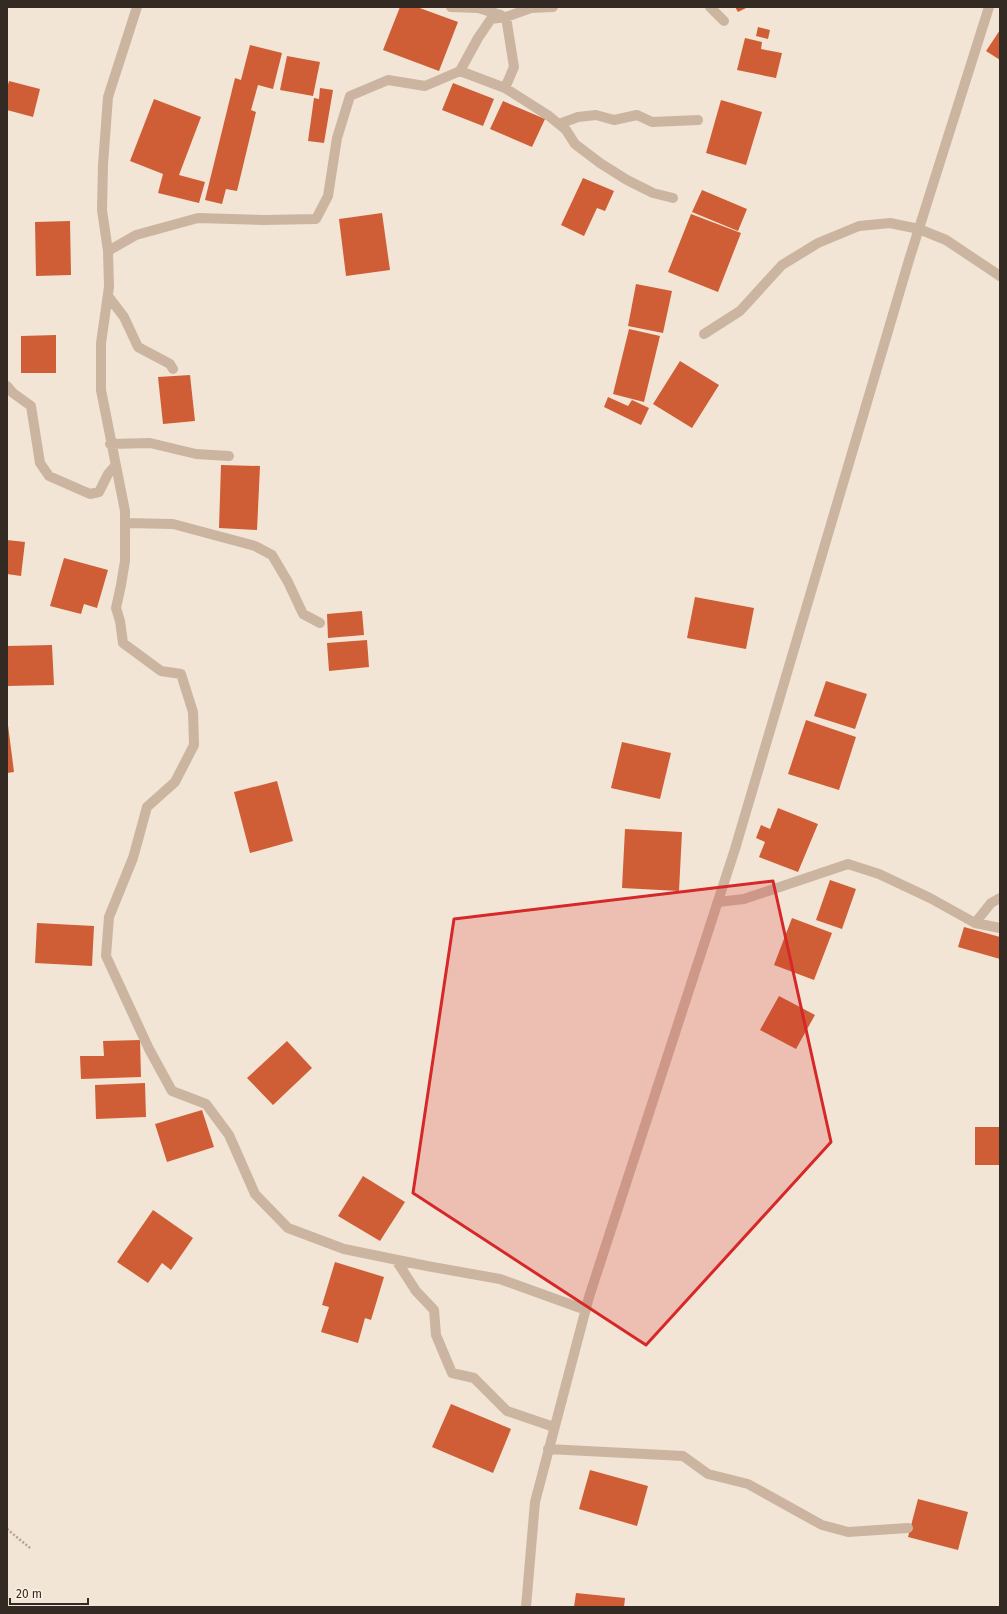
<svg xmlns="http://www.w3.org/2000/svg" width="1007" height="1614" font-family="'Fira Sans',sans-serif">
<rect width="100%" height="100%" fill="#f2e5d5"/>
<path fill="#cf5e36" d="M400,7h17l41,15 -19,49 -56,-21z
M735,7h13l-10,5z
M758,27l12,3 -2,9 -12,-3z
M1000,30v30l-14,-9z
M745,38l17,4 -1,7 21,4 -6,25 -39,-8z
M250,45l32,8 -9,36 -15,-4 -7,25 5,2 -19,79 -11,-2 -4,15 -17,-4 30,-122 6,2z
M287,56l33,6 -7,34 -33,-6z
M9,81l31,8 -7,28 -26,-7v-22z
M453,83l41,16 -11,27 -41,-16z
M320,88l13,2 -9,53 -16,-2 6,-43 5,1z
M154,99l47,18 -22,58 26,7 -6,21 -41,-10 5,-19 -33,-13z
M721,100l41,12 -16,53 -40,-12z
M503,101l42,18 -13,28 -42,-18z
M583,178l31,13 -9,20 -8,-3 -13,28 -23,-11z
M702,190l45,19 -9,22 -46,-19z
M382,213l8,57 -44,6 -7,-57z
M691,214l50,19 -23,59 -50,-20z
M70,221l1,54 -35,1 -1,-54z
M636,284l36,7 -9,42 -35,-7z
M629,329l31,7 -16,66 -31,-8z
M56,335v38h-35v-37z
M680,361l39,24 -27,43 -39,-24z
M190,375l5,46 -32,3 -5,-47z
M608,397l20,9 4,-6 17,8 -8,17 -37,-18z
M221,465l39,1 -3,64 -38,-2z
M7,540l18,2 -4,34 -14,-2z
M64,558l44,12 -11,38 -13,-4 -3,10 -31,-8z
M695,597l59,11 -8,41 -59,-11z
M362,611l2,24 -36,3 -1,-24z
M367,640l2,27 -40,4 -2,-28z
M52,645l2,40 -47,1v-40z
M826,681l41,13 -12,35 -41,-13z
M806,720l50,17 -17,53 -51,-16z
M8,725l6,47 -7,1v-47z
M622,742l49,11 -11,46 -49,-11z
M277,781l16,60 -43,12 -16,-61z
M778,808l40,16 -20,48 -39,-15 6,-15 -9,-4 5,-13 9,4z
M625,829l57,3 -3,59 -57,-3z
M830,880l26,9 -14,40 -26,-9z
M792,918l40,15 -18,47 -40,-15z
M37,923l57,3 -2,40 -57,-3z
M964,927l36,10v22l-42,-12z
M779,996l36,19 -19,34 -36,-19z
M140,1040l1,37 -60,2 -1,-23h24l-1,-15z
M287,1041l25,27 -39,37 -26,-27z
M145,1083l1,34 -50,2 -1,-34z
M202,1110l12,37 -47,15 -12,-38z
M975,1127h25v38h-25z
M363,1176l42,26 -25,39 -42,-25z
M153,1210l40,28 -22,32 -9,-7 -14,20 -31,-21z
M335,1262l49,15 -13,43 -6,-2 -7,25 -37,-11 8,-25 -7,-2z
M451,1404l60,25 -18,44 -61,-26z
M590,1470l58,16 -11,40 -58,-17z
M918,1499l50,13 -10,38 -50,-13z
M576,1593l49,5 -1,9h-50z"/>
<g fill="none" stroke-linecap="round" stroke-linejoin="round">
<path stroke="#b79f8b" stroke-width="2.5" stroke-dasharray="2 2" stroke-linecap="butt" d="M7,1529l23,19"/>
<path stroke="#cbb5a1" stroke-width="10" d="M137,7l-29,90 -5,68 -1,45 6,41 1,36 -8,56v47l24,121v50l-4,24 -5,23 4,13 3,22 38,28 20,3 12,38 1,33 -19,37 -28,25 -14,51 -24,59 -3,39 43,93 23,42 34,13 23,31 26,59 33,34 56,21 83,17 73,13 86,31
M451,7l27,1 23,7
M553,7l-22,1 -25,9 8,50 -9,21 44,28 17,14 9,14 25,19 27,17 26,13 20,5
M710,7l14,14
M460,71l18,-33 13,-19 15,-2
M559,124l19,-7 18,-2 18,5 23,-5 15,7 46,-2
M108,251l28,-16 62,-17 66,2 52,-1 12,-23 9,-58 13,-42 38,-16 37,6 35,-15 45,17
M108,296l16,21 14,30 32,17 3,5
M704,334l36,-23 42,-46 36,-22 41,-17 31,-3 29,6 27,11 54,36
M7,386l6,7 18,13 9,57 9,13 41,18 9,-2 9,-18 7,-8
M110,444l40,-1 46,11 33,2
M125,523l48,1 82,22 17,9 16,27 15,32 17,9
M718,902l26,-3 104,-35 31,10 51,24 45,25 25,5
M975,923l16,-20 9,-5
M396,1260l20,31 18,19 2,25 16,38 22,5 33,33 47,16
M548,1449l135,7 25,18 40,10 74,41 26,7 60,-4
M526,1607l9,-105 54,-205 146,-448 174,-589 80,-253"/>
</g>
<path fill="#d62828" fill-opacity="0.2" stroke="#d62828" stroke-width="3" stroke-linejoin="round" d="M773,881l58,261 -185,203 -233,-152 41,-274z"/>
<rect width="1007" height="1614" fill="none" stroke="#342a24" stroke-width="16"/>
<path d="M10 1598v6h78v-6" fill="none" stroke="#342a24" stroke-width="2"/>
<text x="16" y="1598" font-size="12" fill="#342a24" stroke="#faefe1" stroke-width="3" paint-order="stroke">20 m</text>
</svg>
